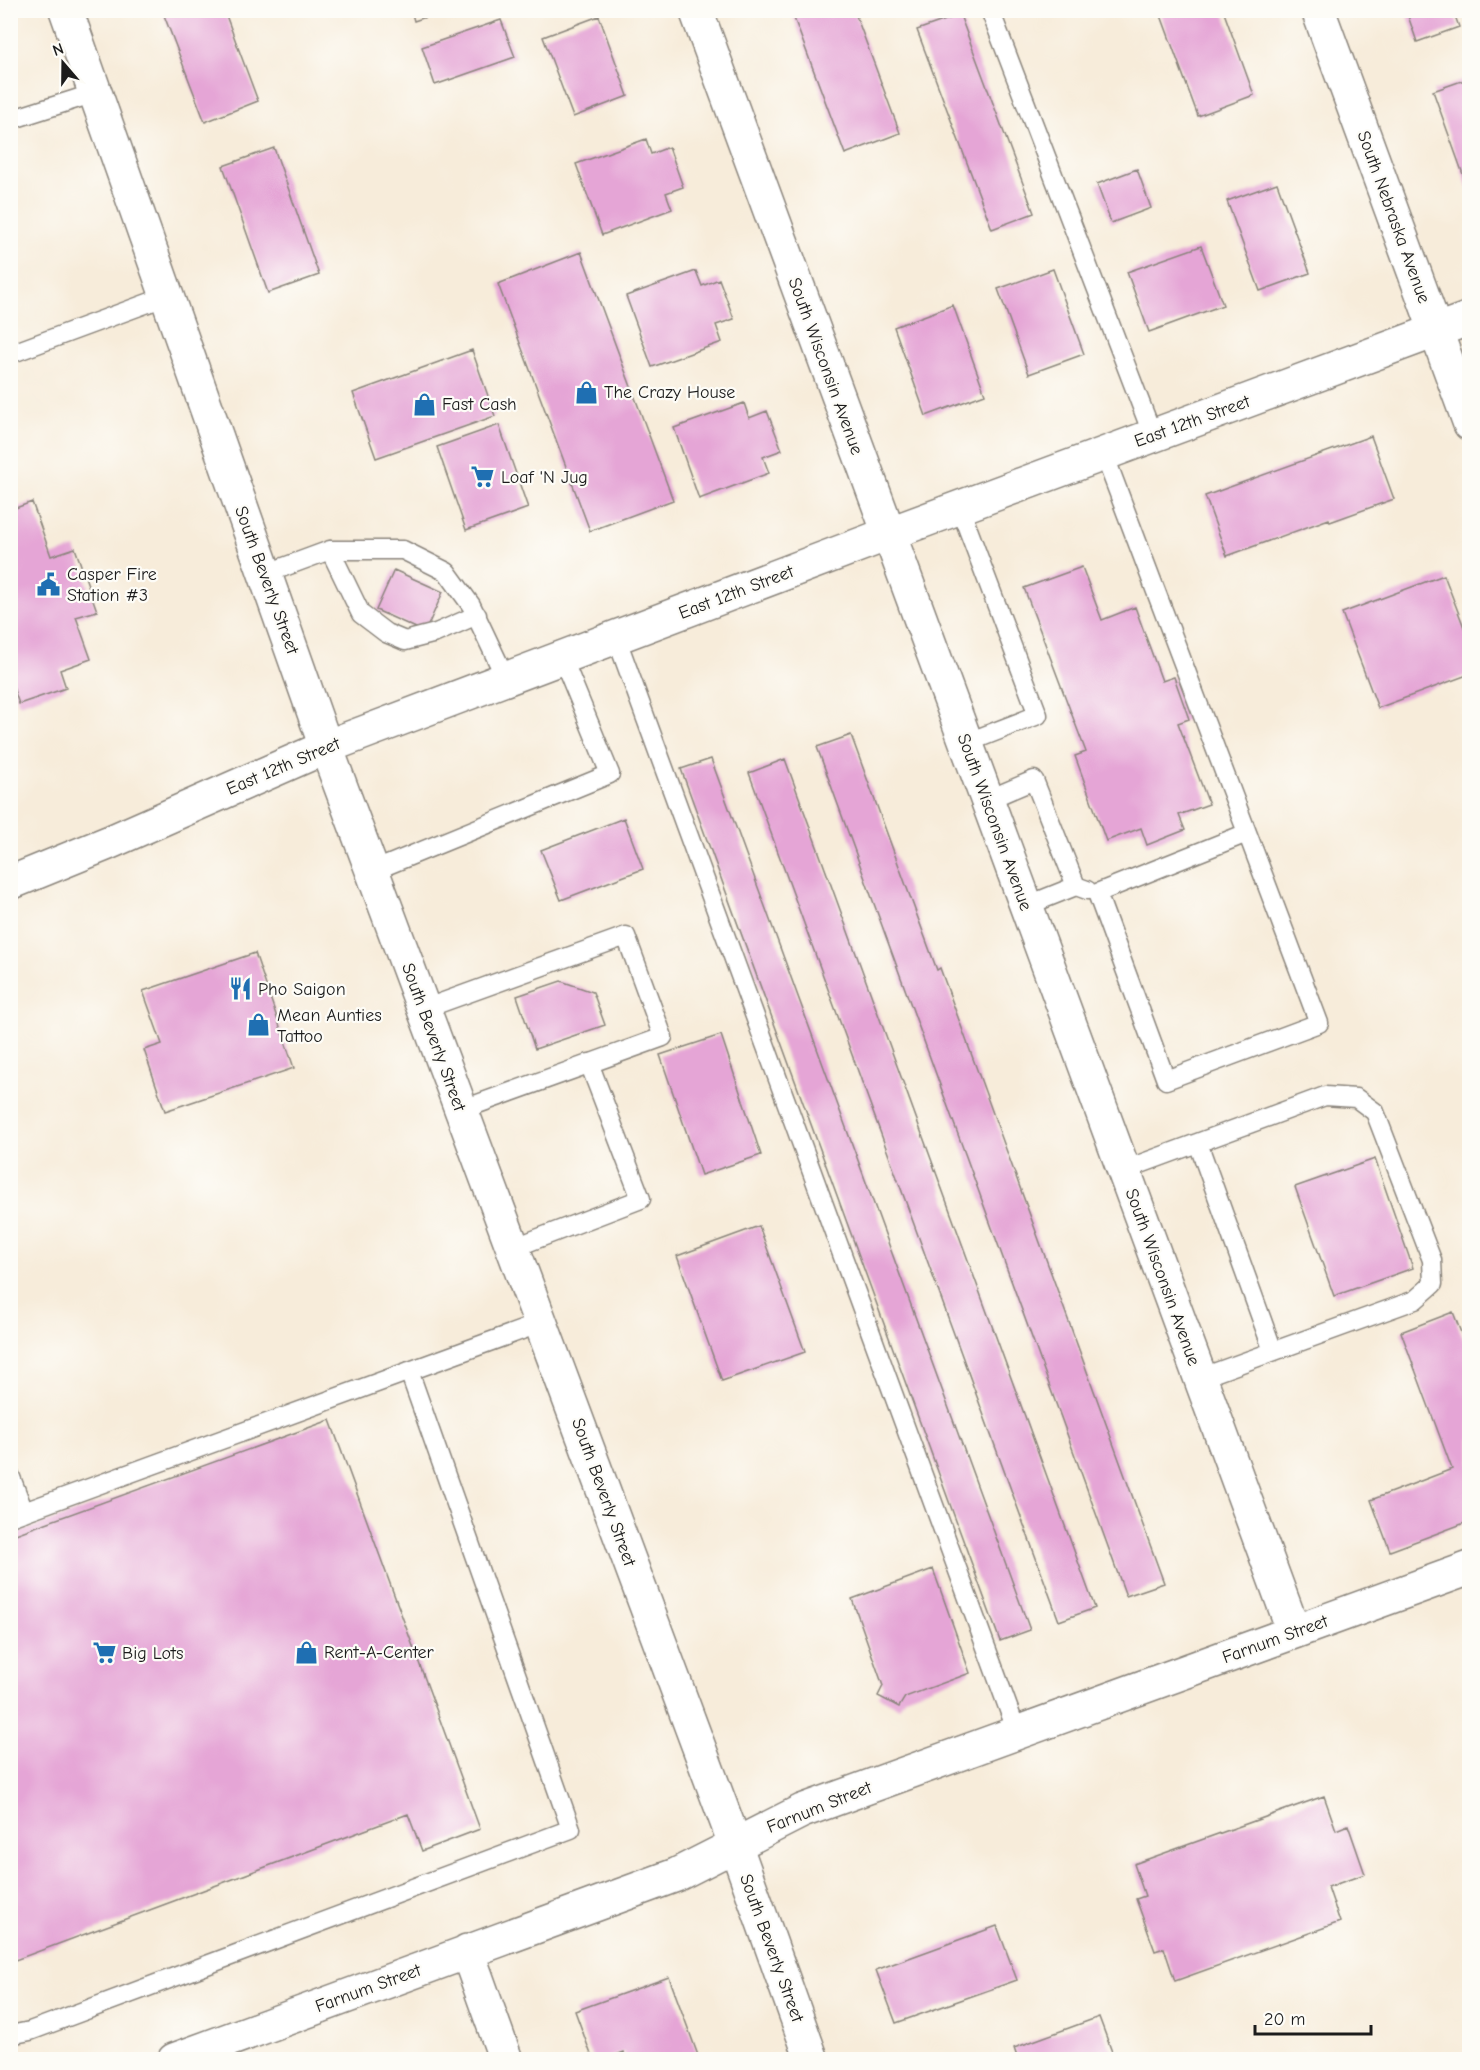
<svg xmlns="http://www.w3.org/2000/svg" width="1480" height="2070" font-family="'Comic Neue',sans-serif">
<rect width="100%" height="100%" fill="#fdfcf7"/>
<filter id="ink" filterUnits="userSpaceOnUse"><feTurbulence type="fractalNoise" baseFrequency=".0167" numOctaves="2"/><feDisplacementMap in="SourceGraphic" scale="12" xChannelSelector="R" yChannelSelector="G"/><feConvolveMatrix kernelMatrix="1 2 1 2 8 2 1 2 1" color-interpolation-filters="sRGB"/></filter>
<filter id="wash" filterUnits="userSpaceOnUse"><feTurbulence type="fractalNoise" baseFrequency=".008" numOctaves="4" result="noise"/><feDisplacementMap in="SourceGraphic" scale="24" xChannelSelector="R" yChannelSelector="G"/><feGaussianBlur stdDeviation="1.35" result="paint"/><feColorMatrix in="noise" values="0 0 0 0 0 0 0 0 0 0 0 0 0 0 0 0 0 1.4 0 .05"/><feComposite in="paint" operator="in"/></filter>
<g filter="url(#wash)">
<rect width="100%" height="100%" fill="#f7ecda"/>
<g id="blocks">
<path fill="#e5a5d6" d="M162,10h62l34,91 -53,21z
M411,10h33v1l-30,10z
M791,10h63l46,123 -55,21z
M1159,10h64l31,85 -56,21z
M1406,10h47l6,17 -42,15z
M960,15l74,198 -42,16 -75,-199z
M599,16l29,80 -55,21 -30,-80z
M501,20l14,37 -80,28 -13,-38z
M1470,78v113h-1l-36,-100z
M646,139l5,15 18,-7 14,40 -17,6 6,16 -70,26 -26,-71z
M274,148l45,127 -51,18 -45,-127z
M1137,169l14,39 -40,15 -14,-39z
M1277,183l33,90 -50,18 -33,-90z
M1201,246l22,59 -74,27 -22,-60z
M581,252l92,248 -83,31 -92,-247z
M1053,269l31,85 -55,20 -31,-85z
M696,271l6,15 17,-7 15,40 -18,6 6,17 -70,25 -26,-71z
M953,305l32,89 -59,22 -32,-89z
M472,350l23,66 -119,42 -23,-65z
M744,403l5,15 18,-7 15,39 -19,7 6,16 -70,26 -25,-71z
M499,425l29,83 -62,22 -29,-83z
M1371,436l23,63 -64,23 -1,-3 -102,37 -22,-60z
M32,502l19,54 24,-8 22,63 -21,6 15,42 -31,11 6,18 -47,16 -6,-17 -3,1v-178z
M1082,567l20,53 33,-13 27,74 12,-4 15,42 -11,4 31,81 -30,11 6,15 -38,15 -6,-17 -35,13 -31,-85 11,-4 -62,-164z
M394,570l49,22 -18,40 -49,-22z
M1444,575l26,68v31l-92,34 -36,-95z
M851,735l86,235 3,-2 224,615 -38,13 -309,-849z
M711,759l319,871 -30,11 -319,-872z
M785,759l310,849 -36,13 -310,-848z
M624,818l19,51 -82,31 -20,-50z
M255,953l39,115 -129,43 -21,-61 18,-6 -19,-53z
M561,981l32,11 12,33 -70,24 -18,-53z
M721,1035l40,120 -60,20 -41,-120z
M1375,1159l38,109 -79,28 -39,-109z
M759,1226l46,126 -83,29 -45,-125z
M1453,1312l17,44v165l-80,30 -19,-51 81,-31 -51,-137z
M330,1420l150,409 -58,22 -14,-37 -398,148v-426z
M933,1569l37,104 -65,24 -6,10 -21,-11 5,-10 -31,-87z
M1324,1796l12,34 12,-5 17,49 -37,13 12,35 -165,59 -11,-33 -9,3 -19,-52 9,-3 -11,-32z
M997,1926l20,54 -121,43 -20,-53z
M669,1977l30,81 -6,2h-67l-2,-8 -21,8h-10l-18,-49z
M1099,2017l16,43h-97l-4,-12z"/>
</g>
</g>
<g filter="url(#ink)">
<use href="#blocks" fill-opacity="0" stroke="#8a847b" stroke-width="1.5"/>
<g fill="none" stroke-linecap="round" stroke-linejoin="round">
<defs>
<path id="service" d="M990,10l163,426
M10,120l85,-27
M10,354l157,-58
M1104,454l215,569 -153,57 -69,-187 150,-60
M960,508l78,207 -72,28
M330,550l31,64 25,19 19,8 31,-8 41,-18
M265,574l65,-24h73l44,22 24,33 35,74
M616,637l401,1095
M987,800l47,-20 42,106
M373,871l237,-97 -48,-117
M1026,906l50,-20 11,4
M424,1009l202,-73 37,101 -202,73
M1198,1143l75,208
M1124,1170l201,-74 31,2 19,14 57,148 1,24 -18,16 -215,78
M513,1248l128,-49 -52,-136
M10,1475l14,37
M10,1517l531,-194
M10,2035l20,-4 541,-202 -162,-458"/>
<path id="minor" d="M696,10l598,1622
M1318,10l152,414
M467,1951l39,109
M174,2060l502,-185 126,-64 668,-243"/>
<path id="tertiary" d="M10,883l98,-40 218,-96 562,-213 582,-216"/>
<path id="secondary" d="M66,10l260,737 409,1097 77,216"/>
</defs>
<use href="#service" stroke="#8a847b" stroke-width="21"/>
<use href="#minor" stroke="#8a847b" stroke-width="36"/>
<use href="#tertiary" stroke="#8a847b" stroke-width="36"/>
<use href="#secondary" stroke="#8a847b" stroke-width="36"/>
<use href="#service" stroke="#fff" stroke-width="18"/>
<use href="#minor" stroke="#fff" stroke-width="33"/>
<use href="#tertiary" stroke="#fff" stroke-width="33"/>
<use href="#secondary" stroke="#fff" stroke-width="33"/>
</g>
</g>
<defs>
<symbol id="shop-bare" viewBox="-9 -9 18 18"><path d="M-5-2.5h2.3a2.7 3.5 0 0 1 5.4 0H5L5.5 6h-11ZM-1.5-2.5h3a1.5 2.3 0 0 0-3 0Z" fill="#1f6fb2" stroke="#fdfcf7" stroke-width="2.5" paint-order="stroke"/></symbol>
<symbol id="supermarket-bare" viewBox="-9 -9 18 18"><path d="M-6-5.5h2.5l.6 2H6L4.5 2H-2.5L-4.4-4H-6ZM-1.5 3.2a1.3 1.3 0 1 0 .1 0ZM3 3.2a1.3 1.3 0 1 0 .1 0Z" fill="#1f6fb2" stroke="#fdfcf7" stroke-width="2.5" paint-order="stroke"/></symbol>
<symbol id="civic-bare" viewBox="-9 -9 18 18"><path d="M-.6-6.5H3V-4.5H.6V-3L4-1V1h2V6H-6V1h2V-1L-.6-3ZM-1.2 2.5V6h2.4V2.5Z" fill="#1f6fb2" stroke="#fdfcf7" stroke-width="2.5" paint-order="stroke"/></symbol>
<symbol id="restaurant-bare" viewBox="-9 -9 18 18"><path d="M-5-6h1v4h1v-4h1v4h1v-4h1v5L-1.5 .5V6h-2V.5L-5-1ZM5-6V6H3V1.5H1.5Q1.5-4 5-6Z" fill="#1f6fb2" stroke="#fdfcf7" stroke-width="2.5" paint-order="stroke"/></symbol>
</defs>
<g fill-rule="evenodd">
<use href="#shop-bare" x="570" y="376" width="33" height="33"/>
<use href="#shop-bare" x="408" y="388" width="33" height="33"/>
<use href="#supermarket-bare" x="466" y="460" width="33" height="33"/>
<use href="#civic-bare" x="32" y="568" width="33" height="33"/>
<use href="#restaurant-bare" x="224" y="972" width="33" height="33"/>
<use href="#shop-bare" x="242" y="1008" width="33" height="33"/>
<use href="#shop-bare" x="290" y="1636" width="33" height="33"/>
<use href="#supermarket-bare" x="88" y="1636" width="33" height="33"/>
</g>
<g text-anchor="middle" stroke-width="4.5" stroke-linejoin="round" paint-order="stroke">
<g font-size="18" fill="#1c1c1c" stroke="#fdfcf7">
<text transform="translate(1394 217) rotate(70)" y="6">South Nebraska Avenue</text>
<text transform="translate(826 366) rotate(70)" y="6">South Wisconsin Avenue</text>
<text transform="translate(1192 421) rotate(-20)" y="6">East 12th Street</text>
<text transform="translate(267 580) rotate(70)" y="6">South Beverly Street</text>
<text transform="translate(736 592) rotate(-21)" y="6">East 12th Street</text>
<text transform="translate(283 766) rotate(-23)" y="6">East 12th Street</text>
<text transform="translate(995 822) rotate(70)" y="6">South Wisconsin Avenue</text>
<text transform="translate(434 1037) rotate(70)" y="6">South Beverly Street</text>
<text transform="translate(1163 1277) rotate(70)" y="6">South Wisconsin Avenue</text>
<text transform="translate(604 1492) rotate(70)" y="6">South Beverly Street</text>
<text transform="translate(1275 1639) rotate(-20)" y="6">Farnum Street</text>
<text transform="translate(819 1807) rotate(-22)" y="6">Farnum Street</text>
<text transform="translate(772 1948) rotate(70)" y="6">South Beverly Street</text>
<text transform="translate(368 1988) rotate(-20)" y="6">Farnum Street</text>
</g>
<g font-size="18" fill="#1c1c1c" stroke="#fdfcf7" text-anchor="start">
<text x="604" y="398">The Crazy House</text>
<text x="442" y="410">Fast Cash</text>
<text x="501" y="483">Loaf 'N Jug</text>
<text x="67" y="580">Casper Fire<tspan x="67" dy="21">Station #3</tspan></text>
<text x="258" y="995">Pho Saigon</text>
<text x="277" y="1021">Mean Aunties<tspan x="277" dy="21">Tattoo</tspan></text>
<text x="324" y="1658">Rent-A-Center</text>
<text x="122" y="1659">Big Lots</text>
</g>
</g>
<rect width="1480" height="2070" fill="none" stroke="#fdfcf7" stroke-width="36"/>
<g transform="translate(63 63) rotate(340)" stroke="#fdfcf7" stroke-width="4.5" paint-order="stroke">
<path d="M0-4.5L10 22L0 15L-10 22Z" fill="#1c1c1c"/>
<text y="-9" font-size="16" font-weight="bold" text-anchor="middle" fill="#1c1c1c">N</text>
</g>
<path d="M1255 2025v9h116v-9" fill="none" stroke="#1c1c1c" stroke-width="3"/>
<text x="1264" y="2025" font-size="18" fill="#1c1c1c" stroke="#fdfcf7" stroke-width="4.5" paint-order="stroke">20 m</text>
</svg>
